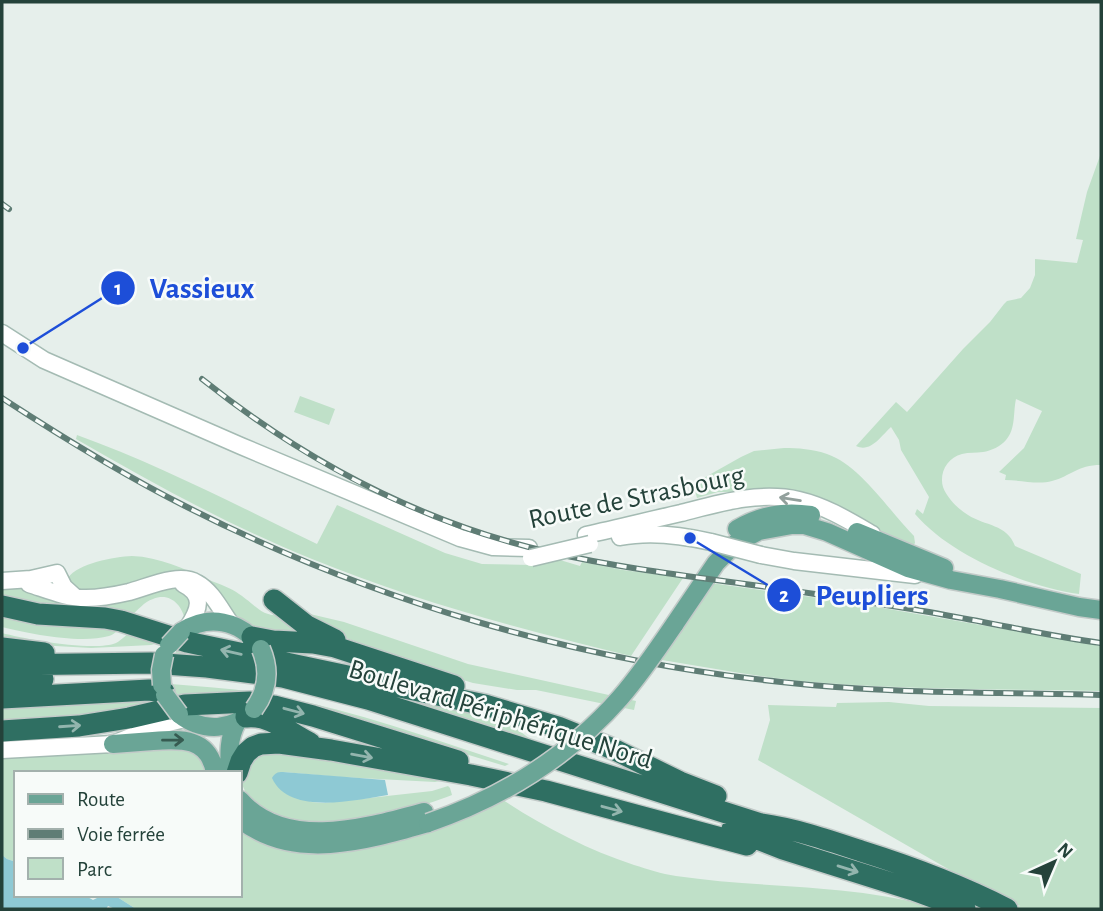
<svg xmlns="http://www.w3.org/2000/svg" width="1103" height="911" font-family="'Alegreya Sans',sans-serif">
<rect width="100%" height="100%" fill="#e6efeb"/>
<path fill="#bfe0c8" d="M1101,153v312c-24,0 -30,11 -49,16 -14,4 -32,-1 -47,-1l1,-5 -7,-3 25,-24 18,-37 -26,-12c-3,13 0,30 -10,41 -5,6 -15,11 -23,12 -7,1 -14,0 -21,2 -15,4 -23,19 -19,33 4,11 15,22 25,28 17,11 39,9 47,31l66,28 -2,20c-54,-8 -128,-38 -164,-80l2,-5 6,5 6,-17 -28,-47 -2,-10 -8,-13c-10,9 -20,26 -35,19l40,-44 11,10 56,-63 27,-27 14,-18 3,-3 14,-3 9,-10 5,-13v-16l42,4 6,-23 -7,-1 11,-47z
M300,396l35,13 -6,16 -35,-13z
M77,435c83,30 161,71 240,109l20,-39 108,48 37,11 50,1 28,-5 20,6 2,-4 41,8 60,8 -52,78c-108,-26 -216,-55 -319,-97 -82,-33 -160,-76 -236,-120z
M784,448c14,0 29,1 43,6 33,11 63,58 87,82l1,7 -2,3 -6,1 -61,-34 -101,-21h-27l-21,6 -4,-14 48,-27 13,-6z
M132,556c28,1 52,13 77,24 10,4 22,8 30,14 20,13 21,24 48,21l23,17h-50l-15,-11 -12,-5 -22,-28c-22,-2 -44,-6 -66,-6 -25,-1 -51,18 -75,3l-2,-7c10,-15 46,-21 64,-22z
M711,583l143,20 247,43v45c-92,-2 -184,-1 -276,-8 -55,-4 -109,-14 -163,-23z
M175,586l18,12 -8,22c-3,-15 -15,-28 -32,-21 -9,3 -15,11 -22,17l-77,-8 -52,-9v-11l34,1 14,4z
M2,610l120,15c-4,5 -7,9 -13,11 -28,8 -79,-2 -107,-9z
M310,614l34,8 124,42 168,37 -2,9 -98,-20h-19l-44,-7 -42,-13 -98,-37 -33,-18z
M133,629l25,14 -7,2 -60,3 -89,-5v-10c23,6 92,19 114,10 6,-3 12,-10 17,-14z
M179,646l269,56 59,20 33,24 -367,-88z
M171,684c35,3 71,5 107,12 78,15 155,43 231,68l-4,2 -79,-24 -246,-39 -6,-10z
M146,693l17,15 -161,17v-22z
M889,702l40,4 172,2v201h-100l19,-3 -51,-25 -211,-121 12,-40 -2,-15 68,2 1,-4z
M193,747l19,26h-196v89l-9,-3 -5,-4v-99z
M262,749l183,31 -10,2 -95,-5 -57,-5 28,30 13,1 108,-12 16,-5 2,2 2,7c-46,18 -156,48 -195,10 -9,-9 -15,-15 -16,-28z
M500,798c42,28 86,51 134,67 14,4 27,9 42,11 88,13 178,7 265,33h-805l-22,-14h126v-70l41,19z"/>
<path fill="#8ec9d4" d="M283,772l102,8 3,15c-32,5 -99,21 -116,-17 3,-5 5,-6 11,-6z
M2,855l5,4 9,3v33h68l9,5 4,-2 -1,-3h18l22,14h-21l-7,-3 -2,3h-104z"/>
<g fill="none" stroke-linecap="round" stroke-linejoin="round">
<defs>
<path id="secondary" d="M2,333l42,27 197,86 219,92 33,9 36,1
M586,535c32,-7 64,-15 95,-22 39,-10 78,-22 118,-13 26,6 49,20 73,34
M620,537c30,-6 61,-2 91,5
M761,555l33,6 121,14
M2,581l29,-2 26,-6 7,14 10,9
M29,584c19,6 37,14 57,14 15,0 30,-3 43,-6 19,-5 50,-20 68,-9 15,8 24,27 34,41
M183,584c22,11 16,26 5,43
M2,750l111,-6 47,-19 25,-6"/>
<path id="primary" d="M737,529c24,-14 46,-18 74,-14
M857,532l87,36
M674,625l42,-62 20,-20 23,-12 33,-6h12l23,7 81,36 43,12 49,9 79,18 22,3
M181,632c27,-18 59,-12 78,14
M179,714c24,19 54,17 75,-5
M113,744c13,-1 26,-2 40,-3 28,-2 56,-4 62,32
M230,773c-1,-19 -2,-34 7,-51
M240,800c46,52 127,27 184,12
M240,819c53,44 129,21 188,4"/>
<path id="highway" d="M274,600l33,26 28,14
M2,606l36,8 67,4 16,3 66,21 298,63 73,22 55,22 67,33 36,14
M252,637l21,4 40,2 22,4 119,39
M2,648l42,5
M2,665l149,-2 56,4 76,10 85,22 393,125c35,5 67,16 100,27 51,16 99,34 146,58
M2,680l41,-1
M2,698l147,-8 15,2
M246,717c24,-3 43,16 64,26
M2,731l77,-5 50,-8 56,-13 65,-3 24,4 39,10 145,45
M237,773l4,-12 5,-8 7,-6 8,-3 18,-1 52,7 140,25 75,16 201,54
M732,829l51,20 130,41 52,19"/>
</defs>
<use href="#secondary" stroke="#a4bbb3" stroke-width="19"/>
<use href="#primary" stroke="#c2cac8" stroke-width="21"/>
<use href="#highway" stroke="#c2cac8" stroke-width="24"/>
<use href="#secondary" stroke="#fff" stroke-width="16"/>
<use href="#primary" stroke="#6aa596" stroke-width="18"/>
<use href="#highway" stroke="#2f6f62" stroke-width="21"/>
<defs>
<path id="rail" d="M2,204l7,5
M202,379c104,83 217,143 347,173 88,20 177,28 266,42 43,7 87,13 130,21 52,9 104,21 156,28
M2,398c60,39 121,77 185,109 185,94 388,153 594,175 106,12 214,10 320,13"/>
</defs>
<use href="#rail" stroke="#5f7d75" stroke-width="6"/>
<use href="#rail" stroke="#f7fbf9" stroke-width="3.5" stroke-dasharray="10" stroke-linecap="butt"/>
<defs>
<path id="secondary-bridge" d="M711,542l50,13
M531,558l59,-14"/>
<path id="primary-bridge" d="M169,645l12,-13
M162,685l-1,-15 3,-15
M165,695l14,19
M254,709c14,-19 16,-39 7,-60
M428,823c73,-25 140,-66 192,-125 20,-23 37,-48 54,-73"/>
</defs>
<use href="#secondary-bridge" stroke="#a4bbb3" stroke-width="19" stroke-linecap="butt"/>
<use href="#primary-bridge" stroke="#c2cac8" stroke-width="21" stroke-linecap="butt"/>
<use href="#secondary-bridge" stroke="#fff" stroke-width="16"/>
<use href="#primary-bridge" stroke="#6aa596" stroke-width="18"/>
</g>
<defs><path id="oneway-shaft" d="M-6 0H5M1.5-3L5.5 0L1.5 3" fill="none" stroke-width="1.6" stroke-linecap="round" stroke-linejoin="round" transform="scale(1.75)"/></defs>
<use stroke="#92a09c" href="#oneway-shaft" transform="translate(790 499) rotate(-171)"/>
<g stroke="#93b5ae">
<use href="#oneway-shaft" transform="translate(231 652) rotate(-167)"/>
<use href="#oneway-shaft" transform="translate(294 711) rotate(15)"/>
<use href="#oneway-shaft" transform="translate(70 726) rotate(-4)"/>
<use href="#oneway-shaft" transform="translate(362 756) rotate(10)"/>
<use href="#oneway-shaft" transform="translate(612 809) rotate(15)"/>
<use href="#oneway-shaft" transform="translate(848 869) rotate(17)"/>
</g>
<use stroke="#365b51" href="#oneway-shaft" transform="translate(173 740) rotate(-1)"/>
<g text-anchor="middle" stroke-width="5" stroke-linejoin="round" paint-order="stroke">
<g font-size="28" fill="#24423a" stroke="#f7fbf9">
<text transform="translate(636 496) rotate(-12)" y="10">Route de Strasbourg</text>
<text transform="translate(501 713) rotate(17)" y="10">Boulevard Périphérique Nord</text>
</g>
</g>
<path fill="none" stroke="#1d4ed8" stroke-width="2.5" d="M23 348L118 288M690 538L784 595"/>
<g fill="#1d4ed8" stroke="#f7fbf9" stroke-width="2.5">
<circle cx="23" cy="348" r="7"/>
<circle cx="690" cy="538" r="7"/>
<circle cx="118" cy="288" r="18"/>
<circle cx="784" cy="595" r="18"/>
</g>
<g font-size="21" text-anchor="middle" font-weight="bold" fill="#fff">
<text x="118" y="295">1</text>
<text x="784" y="602">2</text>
</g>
<g font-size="30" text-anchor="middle" font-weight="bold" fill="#1d4ed8" stroke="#f7fbf9" stroke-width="5" stroke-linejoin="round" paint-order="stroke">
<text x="202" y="298">Vassieux</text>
<text x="872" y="605">Peupliers</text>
</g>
<rect width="1103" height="911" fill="none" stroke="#24423a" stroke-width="7"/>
<rect x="14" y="771" width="228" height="126" fill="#f7fbf9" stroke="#a3b1ad" stroke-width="2"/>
<rect x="28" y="794" width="35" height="10" fill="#6aa596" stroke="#a3b1ad" stroke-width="2"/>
<text x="77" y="806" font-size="21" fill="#24423a">Route</text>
<rect x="28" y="829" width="35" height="10" fill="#5f7d75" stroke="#a3b1ad" stroke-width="2"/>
<text x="77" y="841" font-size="21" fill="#24423a">Voie ferrée</text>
<rect x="28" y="858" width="35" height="21" fill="#bfe0c8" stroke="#a3b1ad" stroke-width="2"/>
<text x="77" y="876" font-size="21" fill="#24423a">Parc</text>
<g transform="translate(1054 862) rotate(44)" stroke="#f7fbf9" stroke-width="5" paint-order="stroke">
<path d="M0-5L12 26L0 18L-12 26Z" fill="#24423a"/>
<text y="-10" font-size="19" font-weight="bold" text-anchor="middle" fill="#24423a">N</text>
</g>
</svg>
